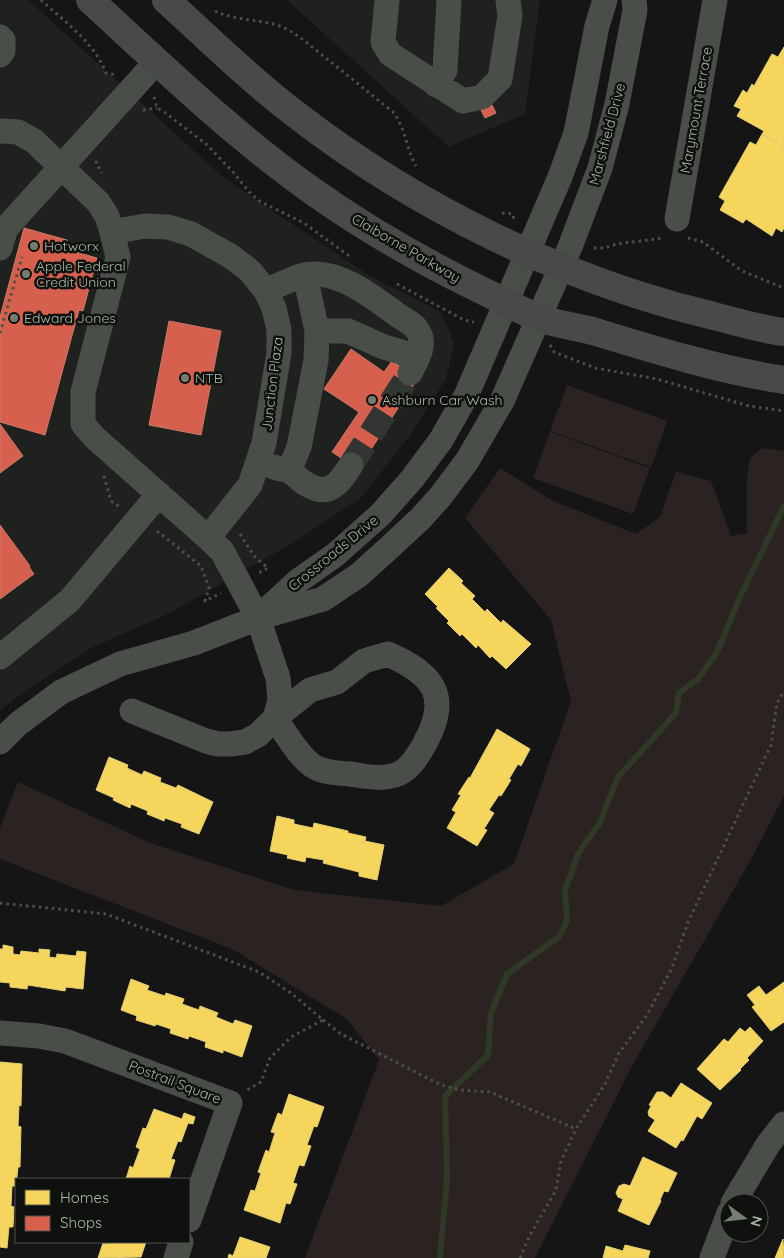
<svg xmlns="http://www.w3.org/2000/svg" width="784" height="1258" font-family="Quicksand,sans-serif">
<rect width="100%" height="100%" fill="#151515"/>
<path fill="#1f211f" d="M0,0h28l196,178 146,98 71,36 13,31 -8,36 -36,56 -49,63 -70,46 -119,68 -81,36 -58,38 -33,24z
M287,0h253l-15,114 -76,33z"/>
<path fill="#2b2322" d="M567,385l100,36 -16,46 -101,-36z
M550,432l100,36 -17,46 -100,-36z
M762,448l22,3v345l-35,67 -116,201 -98,194h-230l74,-198 -32,-41 -115,-70 -232,-90v-31l18,-46 132,61 144,47 147,16 73,-42 57,-163 -20,-81 -86,-102 35,-50 53,33 83,33 24,-17 16,-45 35,9 20,55 16,-3v-54l3,-21z"/>
<path fill="#f6d55c" stroke="#dfcc72" d="M784,47v100l-22,-13 2,-3 -27,-15 4,-7 -7,-3 9,-16 4,3 5,-9 2,2 18,-32 6,3z
M762,134l22,13v81l-2,4 -6,-4 -4,8 -26,-17 -3,4 -23,-13 5,-9 -6,-4 31,-55 6,3z
M449,568l14,13 -2,2 14,13 -3,3 13,13 2,-3 14,14 2,-3 28,24 -25,25 -14,-13 -2,2 -12,-13 -2,3 -14,-14 -2,2 -13,-13 2,-2 -13,-13 2,-1 -13,-13z
M497,729l33,20 -9,17 -3,-2 -9,15 2,1 -10,16 -2,-1 -10,15 5,3 -10,16 3,1 -10,16 -30,-18 9,-16 -4,-2 9,-15 -3,-1 11,-17 1,1z
M109,757l19,8 -1,3 15,7 2,-4 17,7 -1,4 16,6 2,-3 35,17 -14,32 -18,-7 1,-3 -17,-6 -1,3 -17,-7 1,-3 -17,-7 -1,4 -17,-8 1,-2 -18,-8z
M277,816l17,4v4l19,4 1,-5 34,8v2l18,4 -1,4 19,4 -7,35 -18,-4v-4l-36,-9 1,-3 -18,-3 -1,5 -18,-4 1,-3 -18,-4z
M3,945l10,2v7l7,1 1,-4 18,2v-4l11,1 -1,7 7,1 1,-4 19,2 1,-5 9,1 -3,37 -17,-2 -1,4 -37,-6 -1,4 -17,-2v-4l-10,-1v-33h3z
M131,979l18,7 -2,4 18,6 1,-3 18,6 -2,5 17,6 1,-4 18,7 -2,4 17,7 2,-4 17,6 -10,31 -19,-7v3l-18,-6 1,-5 -17,-6 -1,3 -18,-6 1,-4 -15,-5 -1,2 -19,-6 1,-4 -16,-6z
M784,982v40l-13,9 -19,-24 3,-2 -8,-10 12,-9 7,9z
M750,1027l13,14 -16,17 2,2 -9,9 1,1 -21,20 -23,-21 27,-30 4,3 12,-14 5,4z
M0,1062l22,2 -1,42 -2,-1 -1,21 3,1 -1,40h-2l-2,19h-4l-1,20 3,1 -1,20h-4l-2,21 -7,-1z
M681,1083l31,20 -10,16 -5,-3 -14,25 -2,-1 -5,8 -28,-17 7,-11 -6,-4 -1,-4 3,-6 -2,-1 8,-13h6l8,6z
M289,1094l35,13 -7,20 -3,-1 -7,19 4,1 -7,20 -5,-1 -6,18 4,1 -7,20 -4,-1 -6,20 -36,-13 7,-20 4,1 6,-18 -3,-1 8,-22 3,2 6,-19 -4,-1 7,-19 4,2z
M154,1109l28,10 2,-6 11,4 -2,7 -5,-1 -7,19 -3,-1 -7,18 4,1 -6,19h-43l4,-13 3,2 7,-19 -4,-2 7,-19 3,1z
M643,1157l34,16 -9,19 -4,-1 -4,9 1,1 -12,24 -31,-14 5,-12 -5,-2 -2,-4 3,-7 5,-2 6,2z
M240,1237l30,10 -4,11h-38l1,-4 4,2z
M783,1239l1,19h-9z
M108,1242h38l-5,15 -43,1 5,-15 4,1z
M625,1245l25,6 -2,7h-45l3,-12 17,5z"/>
<path fill="#d6604d" stroke="#c97a67" d="M492,105l4,8 -11,5 -4,-8z
M24,228l43,12 -2,9 32,9 -14,53 -4,-1 -34,125 -45,-13v-105z
M169,321l52,10 -20,104 -52,-10z
M351,349l33,23 8,-11 26,17 -60,91 -26,-17 27,-40 -35,-23z
M0,424l23,32 -23,17z
M0,525l30,41 -1,1 5,7 -34,25z"/>
<g fill="none" stroke-linecap="round" stroke-linejoin="round">
<path stroke="#303827" stroke-width="6" d="M440,1258l7,-80 -2,-82 43,-41 3,-42 16,-39 52,-37 8,-16 -2,-30 13,-37 21,-30 19,-47 58,-64 3,-20 20,-15 18,-26 24,-57 43,-89"/>
<path stroke="#333532" stroke-width="25" stroke-dasharray="25 12" stroke-linecap="butt" d="M351,465l59,-92"/>
<path stroke="#4c504a" stroke-width="3" stroke-dasharray="2.5 4" stroke-linecap="butt" d="M41,0c24,22 53,42 65,73l10,2
M215,11c21,10 44,8 65,15 10,4 18,10 26,16l87,70c13,17 13,36 23,54
M154,97l3,11 6,3 43,33 27,28 18,22 10,8 43,21 48,35
M143,110l14,-2
M97,161l-1,2 6,10
M502,213l11,1 1,6
M688,238l15,4 39,29 42,17
M594,248h11l11,-4 48,-6
M397,284l67,36 10,2
M0,333l22,-76
M550,345l4,7 41,16 62,11 92,27 35,5
M104,476l7,25 9,6
M157,531l44,35 8,21 -4,14 16,-8
M240,534l14,22 14,12 -11,6
M0,903l106,11 153,58 32,21 32,27 -32,17 -21,21 -9,24 -14,8
M323,1020l18,14 100,51 19,5 30,2 86,37
M520,1258l10,-23 26,-45 5,-29 15,-32 29,-45 14,-31 28,-38 24,-45 17,-48 83,-177 6,-42 7,-12"/>
<path stroke="#4a4e49" stroke-width="25" d="M387,0l-4,42 7,12 73,47 19,-4 18,-18 10,-63 -2,-16
M0,37l3,3v11l-3,4
M436,85l9,-15 4,-70
M0,131l18,1 16,9 64,61 9,14 5,16 33,-6 23,1 23,7 41,23 18,14 16,20 8,17 5,22v23l-15,90 -14,42 -42,53 14,13 36,67 20,60 2,22 -5,18 -17,17 -13,7 -15,2h-12l-12,-3 -74,-30
M677,219l38,-219
M112,232l6,25 -35,135v32l11,13 114,101
M0,248l6,-20 151,-167
M266,291c14,-6 32,-17 47,-17 31,-1 62,25 86,42 7,5 16,8 20,17 7,13 -3,28 -9,40
M317,331h31l36,16 34,10
M274,467c4,2 11,2 15,4 7,4 12,11 19,14 22,13 32,-3 43,-20
M289,471l10,-24 17,-87 1,-29 -12,-56
M259,617l39,-36 37,-26 45,-40 32,-36 29,-39 25,-44 94,-219 16,-44 21,-107 8,-26
M388,654c47,21 63,43 36,91 -7,12 -15,26 -29,30 -15,5 -30,1 -45,-1 -12,-1 -27,-1 -37,-8 -15,-10 -28,-34 -38,-48l35,-28 27,-8 27,-21z
M0,657l70,-57 89,-106
M0,742l18,-18 43,-32 59,-28 74,-21 64,-25 65,-19 36,-24 32,-29 30,-28 19,-21 27,-36 35,-60 68,-154 30,-79 17,-64 18,-94 -1,-10
M0,1033l39,3 26,5 165,62 -41,117
M733,1203l36,-60 15,-19
M176,1258l5,-16
M712,1258l17,-45"/>
<path stroke="#474a46" stroke-width="28" d="M90,0c71,65 142,134 221,190 53,38 109,70 168,99 19,9 38,20 58,28 18,8 40,9 59,15 62,19 124,38 188,48
M166,0c42,38 83,79 128,113 121,94 271,168 420,203 23,6 46,13 70,16"/>
</g>
<g fill="#767e72" stroke="#0f110f" stroke-width="2">
<circle cx="34" cy="246" r="5"/>
<circle cx="26" cy="274" r="5"/>
<circle cx="14" cy="318" r="5"/>
<circle cx="185" cy="378" r="5"/>
<circle cx="372" cy="400" r="5"/>
</g>
<g text-anchor="middle" stroke-width="5" stroke-linejoin="round" paint-order="stroke">
<g font-size="14" fill="#aab7a4" stroke="#0f110f">
<text transform="translate(696 110) rotate(-80)" y="5">Marymount Terrace</text>
<text transform="translate(607 134) rotate(-75)" y="5">Marshfield Drive</text>
<text transform="translate(406 248) rotate(30)" y="5">Claiborne Parkway</text>
<text transform="translate(272 384) rotate(-83)" y="5">Junction Plaza</text>
<text transform="translate(333 553) rotate(-39)" y="5">Crossroads Drive</text>
<text transform="translate(175 1082) rotate(21)" y="5">Postrail Square</text>
</g>
<g font-size="14" fill="#aab7a4" stroke="#0f110f" text-anchor="start">
<text x="44" y="251">Hotworx</text>
<text x="36" y="271">Apple Federal<tspan x="36" dy="16">Credit Union</tspan></text>
<text x="24" y="323">Edward Jones</text>
<text x="195" y="383">NTB</text>
<text x="382" y="405">Ashburn Car Wash</text>
</g>
</g>
<rect x="15" y="1178" width="175" height="65" fill="#0f110f" stroke="#4d534b"/>
<rect x="25" y="1190" width="25" height="15" fill="#f6d55c" stroke="#4d534b"/>
<text x="60" y="1203" font-size="15" fill="#aab7a4">Homes</text>
<rect x="25" y="1216" width="25" height="15" fill="#d6604d" stroke="#4d534b"/>
<text x="60" y="1228" font-size="15" fill="#aab7a4">Shops</text>
<g transform="translate(744 1218) rotate(105)"><circle r="24" fill="#0f110f" stroke="#4d534b"/>
<path d="M0-4L9 19L0 12L-9 19Z" fill="#767e72"/>
<text y="-8" font-size="14" font-weight="bold" text-anchor="middle" fill="#aab7a4">N</text>
</g>
</svg>
